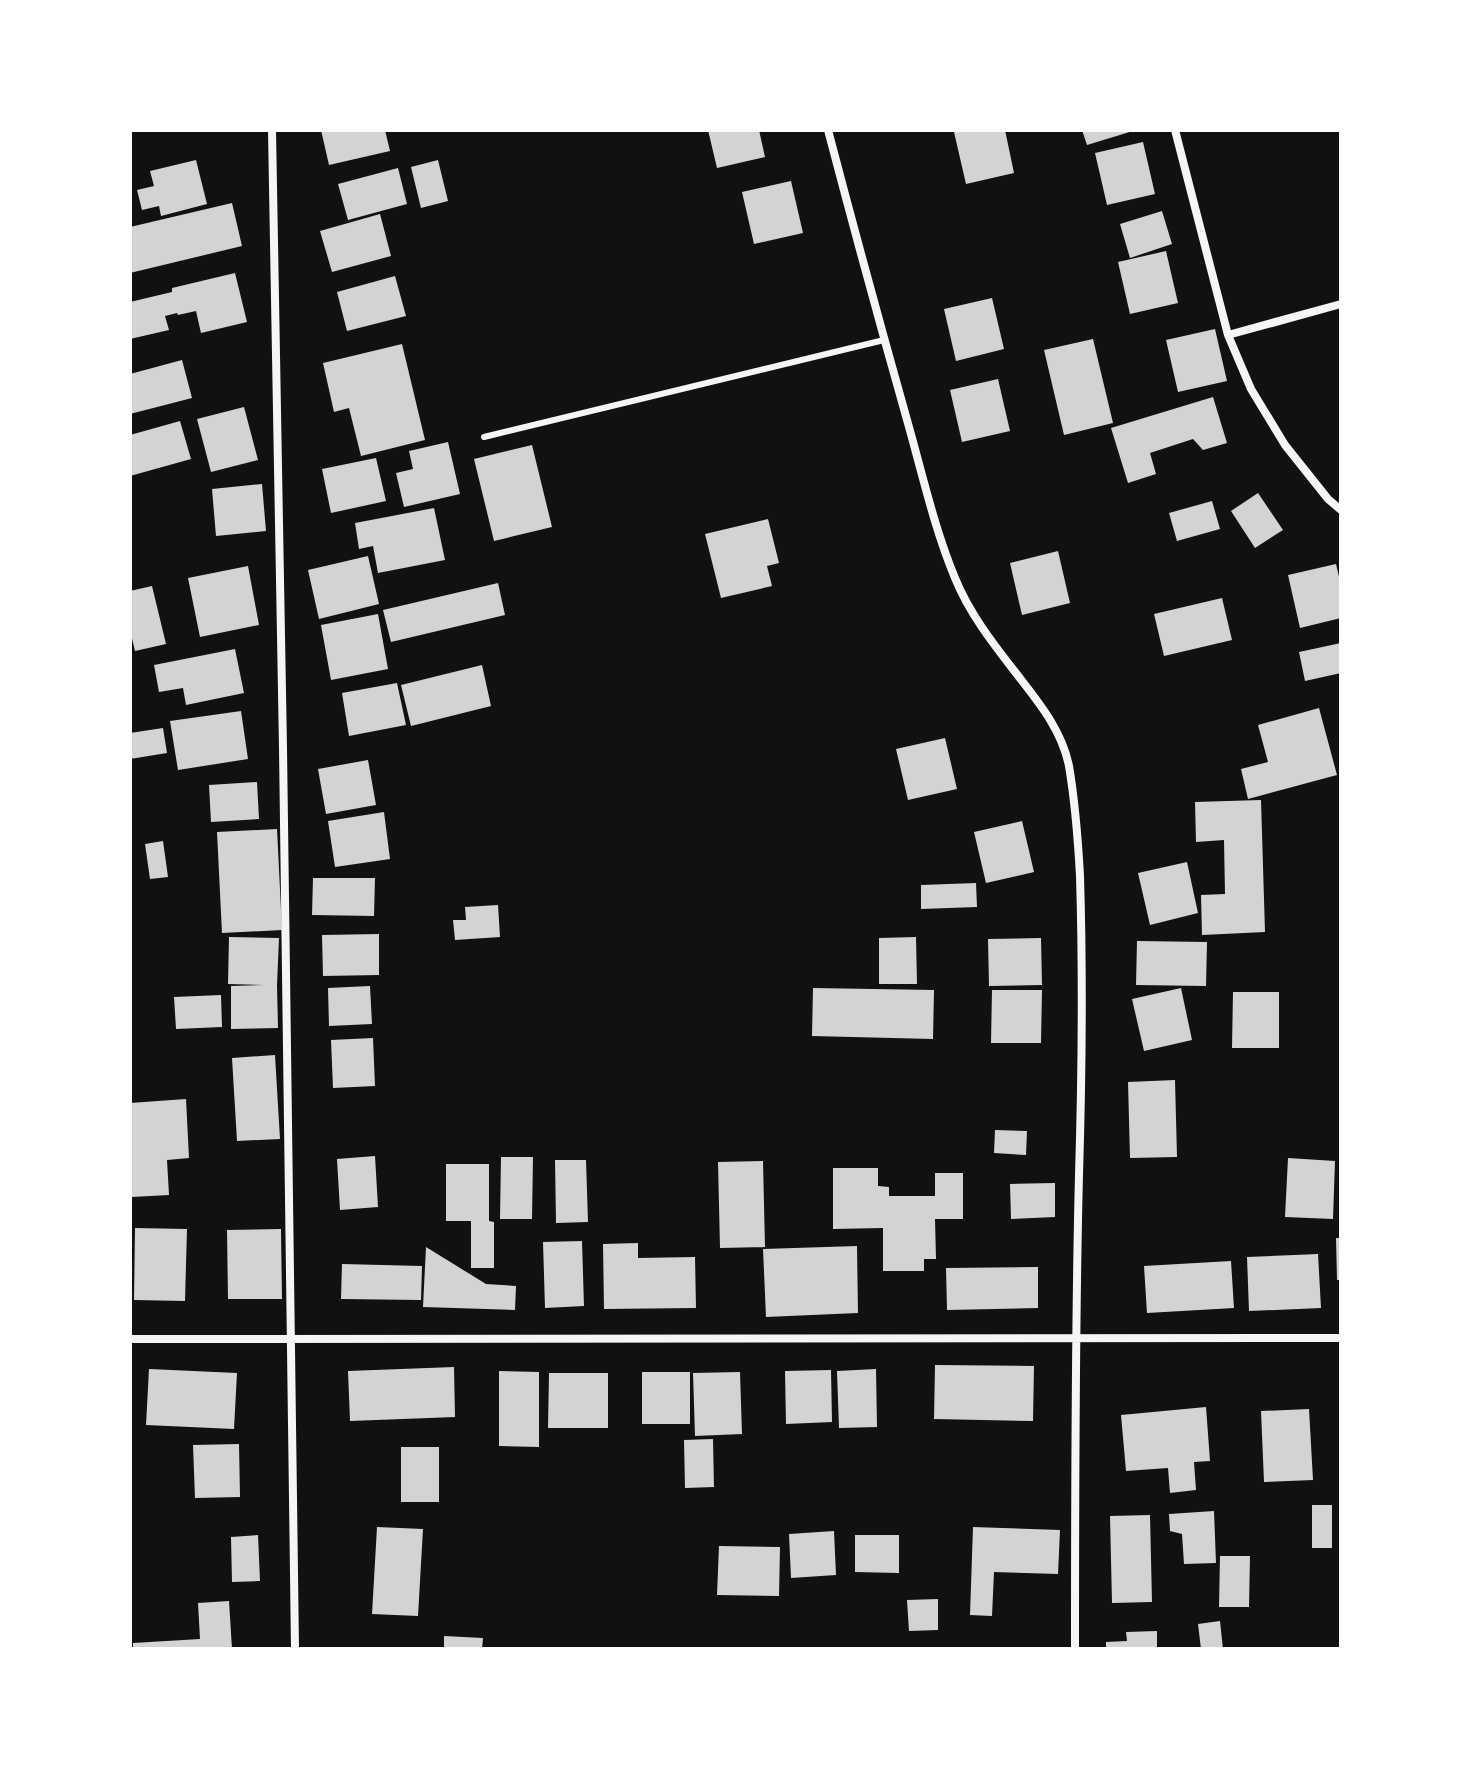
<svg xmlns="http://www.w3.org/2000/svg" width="1471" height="1779" font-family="'DejaVu Sans',sans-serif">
<rect width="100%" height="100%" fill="#111"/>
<path fill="#d3d3d3" d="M321,130h64l5,21 -61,14z
M708,130h51l6,27 -48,11z
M963,130h42l9,43 -48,11 -12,-52z
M1082,130h51v1l-46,14z
M1143,142l12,52 -48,11 -12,-52z
M196,160l11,44 -46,12 -2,-10 -17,4 -5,-20 17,-4 -4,-15z
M438,160l10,41 -27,7 -10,-41z
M398,168l9,36 -59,16 -10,-36z
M791,181l12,52 -49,11 -12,-52z
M232,203l10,43 -112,27v-46z
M1162,211l10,33 -42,14 -10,-34z
M380,214l11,42 -59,16 -12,-41z
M1166,251l12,52 -48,11 -12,-52z
M235,273l12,49 -46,11 -5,-22 -18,4 -1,-2 -12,3 4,14 -39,9v-37l42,-10v-4z
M395,276l11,40 -59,15 -10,-39z
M992,298l12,51 -48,12 -12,-52z
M1215,329l12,52 -49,11 -12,-52z
M1093,339l20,84 -49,12 -20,-85z
M402,344l23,96 -64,16 -12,-48 -15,4 -11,-49z
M182,360l10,38 -62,16v-40z
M998,379l12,52 -48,11 -12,-52z
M1213,397l14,46 -24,7 -10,-11 -43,14 6,21 -28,9 -17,-55z
M244,407l14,53 -47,12 -14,-53z
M180,421l11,38 -61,17v-41z
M448,442l12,52 -56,13 -8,-34 17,-4 -4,-18z
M532,445l20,82 -58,14 -20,-82z
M376,458l10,43 -55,12 -9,-44z
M262,484l4,47 -50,5 -4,-47z
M1258,493l25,37 -28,18 -24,-37z
M1212,501l8,28 -43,12 -8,-28z
M434,508l11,52 -67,13 -5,-27 -14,3 -4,-26z
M768,519l11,44 -12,3 5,20 -51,12 -16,-64z
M1058,551l12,52 -48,12 -12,-52z
M368,556l11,48 -60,15 -11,-49z
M1336,564l5,21v33l-41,10 -12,-53z
M248,566l11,59 -59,12 -12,-59z
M498,583l7,32 -114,27 -8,-32z
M152,586l14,58 -31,7 -5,-21v-39z
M1222,598l10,42 -68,16 -10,-42z
M378,614l10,55 -57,11 -10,-55z
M1341,643v30l-36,8 -6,-29z
M235,649l9,44 -58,12 -3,-17 -24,4 -5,-27z
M482,665l9,41 -80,20 -10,-41z
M397,683l9,42 -57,11 -7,-43z
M1319,708l18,67 -89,24 -7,-30 27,-7 -10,-37z
M241,711l7,48 -70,11 -8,-49z
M163,728l4,25 -37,6v-26z
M945,738l12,51 -49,11 -12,-51z
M368,760l8,45 -50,9 -8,-45z
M257,782l2,37 -48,3 -2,-37z
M1261,800l4,132 -63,3 -1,-40 24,-1 -1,-54 -28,2 -1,-40z
M384,812l6,47 -55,8 -7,-46z
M1022,821l12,51 -48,11 -12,-51z
M277,829l5,101 -60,3 -5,-101z
M163,841l5,36 -18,2 -5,-35z
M1187,862l11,51 -48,12 -12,-52z
M313,878h62l-1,38 -62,-1z
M976,883l1,24 -56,2v-24z
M498,905l2,32 -45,3 -2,-20h13l-1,-13z
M379,934v41l-56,1 -1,-41z
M229,937l50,1 -2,47 1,43 -47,1v-43l34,-1 -37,-1z
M916,937l1,47h-38v-46z
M1041,938l1,47 -53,1 -1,-47z
M1137,941l70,1 -1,44 -70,-1z
M370,986l2,38 -43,2 -1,-38z
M813,988l121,2 -1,49 -121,-3z
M1181,988l11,52 -48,11 -12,-52z
M992,990h50l-1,53h-50z
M1233,992h46v56h-47z
M221,995l1,32 -46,2 -2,-32z
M373,1038l2,48 -42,2 -2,-48z
M275,1055l5,84 -43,2 -5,-83z
M1175,1080l2,77 -47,1 -2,-76z
M186,1099l3,59 -22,2 2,35 -37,2 -2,-94z
M995,1130l32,1 -1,24 -32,-2z
M375,1156l3,51 -38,3 -3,-51z
M501,1157h32l-1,62h-32z
M1288,1158l47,3 -2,58 -48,-2z
M555,1160h31l2,62 -32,1z
M763,1161l2,86 -45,1 -2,-86z
M446,1164h43v57l5,1v46h-23v-47h-25z
M833,1168h45v18l11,1v9h46v-23h28v46h-28l1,40h-12v12h-41v-43l-50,1z
M1055,1183v34l-44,2 -1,-35z
M135,1228l52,1 -2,72 -51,-1z
M281,1229l1,70h-54l-1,-69z
M1336,1238h5v42h-4z
M582,1241l2,65 -39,2 -2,-66z
M638,1243v15l57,-1 1,51 -92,1 -1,-65z
M857,1246l1,67 -92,4 -3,-68z
M426,1247l60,37 30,2 -1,24 -92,-3z
M1318,1254l3,54 -72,3 -2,-54z
M1231,1261l3,47 -87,5 -3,-47z
M342,1264l80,2 -1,34 -80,-1z
M1038,1267v41l-91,2 -1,-42z
M935,1365l99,1 -1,55 -99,-2z
M454,1367l1,50 -105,4 -2,-50z
M149,1369l88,4 -3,56 -88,-4z
M876,1369l1,58 -38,1 -2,-57z
M831,1370l1,52 -46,2 -1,-53z
M499,1371l40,1v75l-40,-1z
M642,1372h48v52h-48z
M740,1372l2,62 -47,2 -2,-63z
M549,1373h59v55h-60z
M1206,1407l4,54 -16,1 2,28 -26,3 -2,-25 -42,3 -5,-56z
M1309,1409l4,71 -49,2 -3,-71z
M713,1439l1,48 -29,1 -1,-48z
M239,1444l1,53 -45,1 -2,-53z
M401,1447h38v55h-38z
M1312,1505h20v43h-20z
M1214,1511l2,52 -32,1 -2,-30 -12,-3 -1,-17z
M1150,1515l2,87 -40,1 -2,-87z
M377,1527l46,2 -5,87 -46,-2z
M973,1527l87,3 -2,44 -64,-2 -2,44 -22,-1z
M834,1531l2,44 -45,3 -2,-44z
M258,1535l2,46 -28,1 -1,-45z
M855,1535h44v38l-44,-1z
M719,1546l61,1 -1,49 -62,-1z
M1220,1556h30l-1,51h-30z
M938,1599v31l-29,1 -2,-31z
M229,1601l3,48h-99v-6l67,-4 -2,-36z
M1220,1621l3,28h-22l-3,-25z
M1157,1631v18h-51v-7l21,-1 -1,-9z
M444,1636l39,2 -1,11h-38z"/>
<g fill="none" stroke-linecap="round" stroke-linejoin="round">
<path stroke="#f5f5f5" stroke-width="6" d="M484,437l400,-97"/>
<path stroke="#f5f5f5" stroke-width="8" d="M272,130l11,618 12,901
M828,130c26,99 53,198 81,297 14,50 26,103 46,151 15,37 40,68 64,99 21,27 43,54 50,89 6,36 9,73 11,110 3,100 2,199 -1,299 -4,158 -4,316 -4,474
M1175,130l53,205 23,54 34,56 43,54 13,11
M1228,335l113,-31
M130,1339l1211,-1"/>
</g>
<rect width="1471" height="1779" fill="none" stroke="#ffffff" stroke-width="264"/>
</svg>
